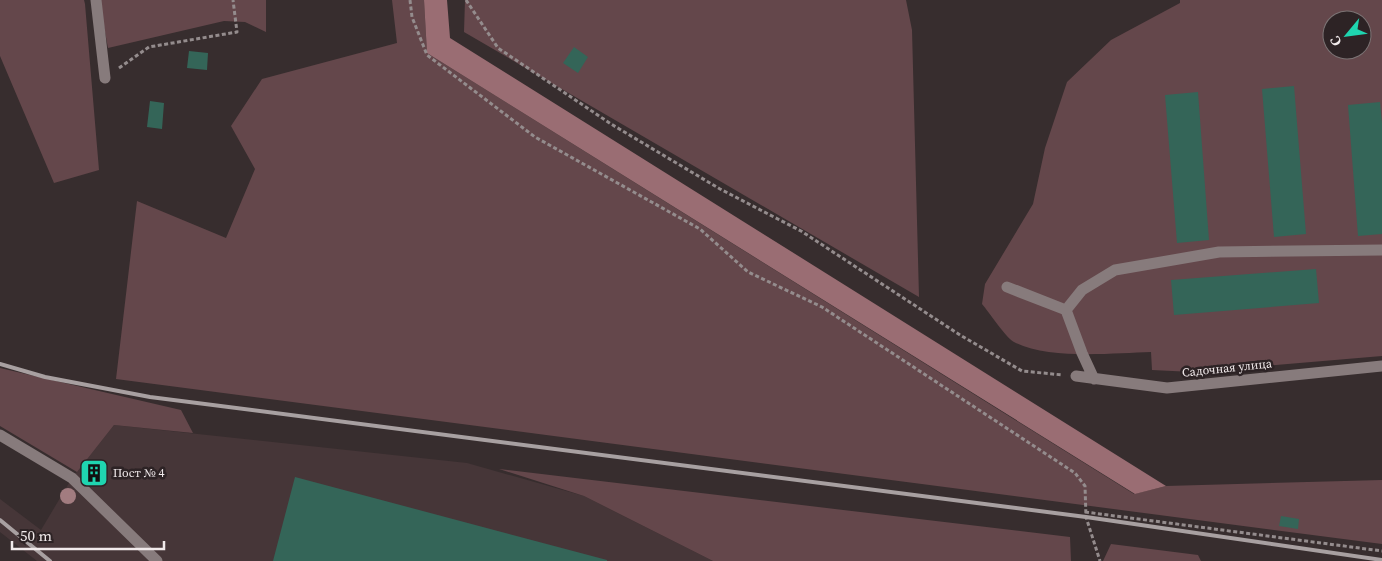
<svg xmlns="http://www.w3.org/2000/svg" width="1382" height="561" font-family="'Source Serif 4',serif">
<rect width="100%" height="100%" fill="#372d2e"/>
<path fill="#463638" d="M114,425l353,38 117,33 129,65h-676l-37,-29v-33l41,31 31,-52z"/>
<path fill="#64474b" fill-rule="evenodd" d="M0,0h84l1,4 14,166 -45,13 -54,-127z
M99,0h167v32l-21,-10 -21,-1 -116,27z
M392,0h32l3,53 707,441 32,-8 216,-6v64l-1266,-165 21,-178 89,37 29,-69 -24,-43 31,-47 135,-36z
M465,0h441l6,30 7,267 -455,-265z
M1180,0h202v356l-189,16 -41,-2 -1,-18c-38,1 -103,8 -137,-10 -8,-4 -25,-30 -32,-38l3,-20 48,-80 12,-56 22,-66 44,-42 69,-37zM1332,20h30v30h-30z
M0,368l181,42 12,23 -79,-8 -37,47 -77,-46z
M499,469l571,68 1,24h-358l-129,-65z
M1111,544l87,11 3,6h-98z"/>
<path fill="#9a6d73" d="M424,0h23l3,38 716,448 -31,8 -708,-441z"/>
<path fill="#346558" d="M574,47l14,10 -10,16 -15,-10z
M189,51l19,2 -1,17 -20,-2z
M1294,86l12,148 -32,3 -12,-148z
M1198,92l11,148 -32,3 -12,-148z
M150,101l14,2 -2,26 -15,-2z
M1380,102l2,21v111l-24,2 -10,-131z
M1316,269l3,34 -145,12 -3,-35z
M92,466l10,6 -6,9 -9,-7z
M295,477l312,83v1h-334z
M1281,516l18,3 -1,10 -19,-3z"/>
<g fill="none" stroke-linecap="round" stroke-linejoin="round">
<path stroke="#948c8d" stroke-width="3" stroke-dasharray="4 2.5" stroke-linecap="butt" d="M410,0l2,17 15,38 108,82 165,92 48,43 74,35 253,166 10,13 1,31 14,44
M466,0l32,48 113,76 109,65 81,42 159,104 62,36 41,4
M119,68l30,-21 88,-15 -4,-32
M1085,512l297,39"/>
<path stroke="#877b7c" stroke-width="11" d="M96,0l9,78
M1007,287l59,23 16,43 12,26
M1066,310l16,-20 33,-20 104,-18 163,-2
M1076,376l91,12 215,-22
M0,435l72,43 85,83"/>
<path stroke="#a8a0a1" stroke-width="4" d="M0,364l45,13 105,20 936,120 296,43
M0,520l50,41"/>
</g>
<circle fill="#a27c80" cx="68" cy="496" r="8"/>
<defs>
<symbol id="building-square" viewBox="-11 -11 22 22"><rect x="-9" y="-9" width="18" height="18" rx="4" fill="#1fd5b0" stroke="#2d2325"/><path d="M-4-6H4V6H1V3H-1V6H-4ZM-2.5-4.3h1.7v1.8h-1.7ZM.8-4.3h1.7v1.8H.8ZM-2.5-1h1.7V.8h-1.7ZM.8-1h1.7V.8H.8Z" fill="#111"/></symbol>
</defs>
<g fill-rule="evenodd">
<use href="#building-square" x="78" y="457" width="32" height="32"/>
</g>
<g text-anchor="middle" stroke-width="5" stroke-linejoin="round" paint-order="stroke">
<g font-size="12" fill="#f1eaeb" stroke="#2d2325">
<text transform="translate(1227 368) rotate(-6)" y="4">Садочная улица</text>
</g>
<g font-size="12" fill="#f1eaeb" stroke="#2d2325" text-anchor="start">
<text x="113" y="477">Пост № 4</text>
</g>
</g>
<g transform="translate(1347 35) rotate(241)"><circle r="24" fill="#2d2325" stroke="#7b7374"/>
<path d="M0-4L9 19L0 12L-9 19Z" fill="#1fd5b0"/>
<text y="-8" font-size="14" font-weight="bold" text-anchor="middle" fill="#f1eaeb">С</text>
</g>
<path d="M12 541v8h152v-8" fill="none" stroke="#f1eaeb" stroke-width="2.5"/>
<text x="20" y="541" font-size="15" fill="#f1eaeb" stroke="#2d2325" stroke-width="4" paint-order="stroke">50 m</text>
</svg>
